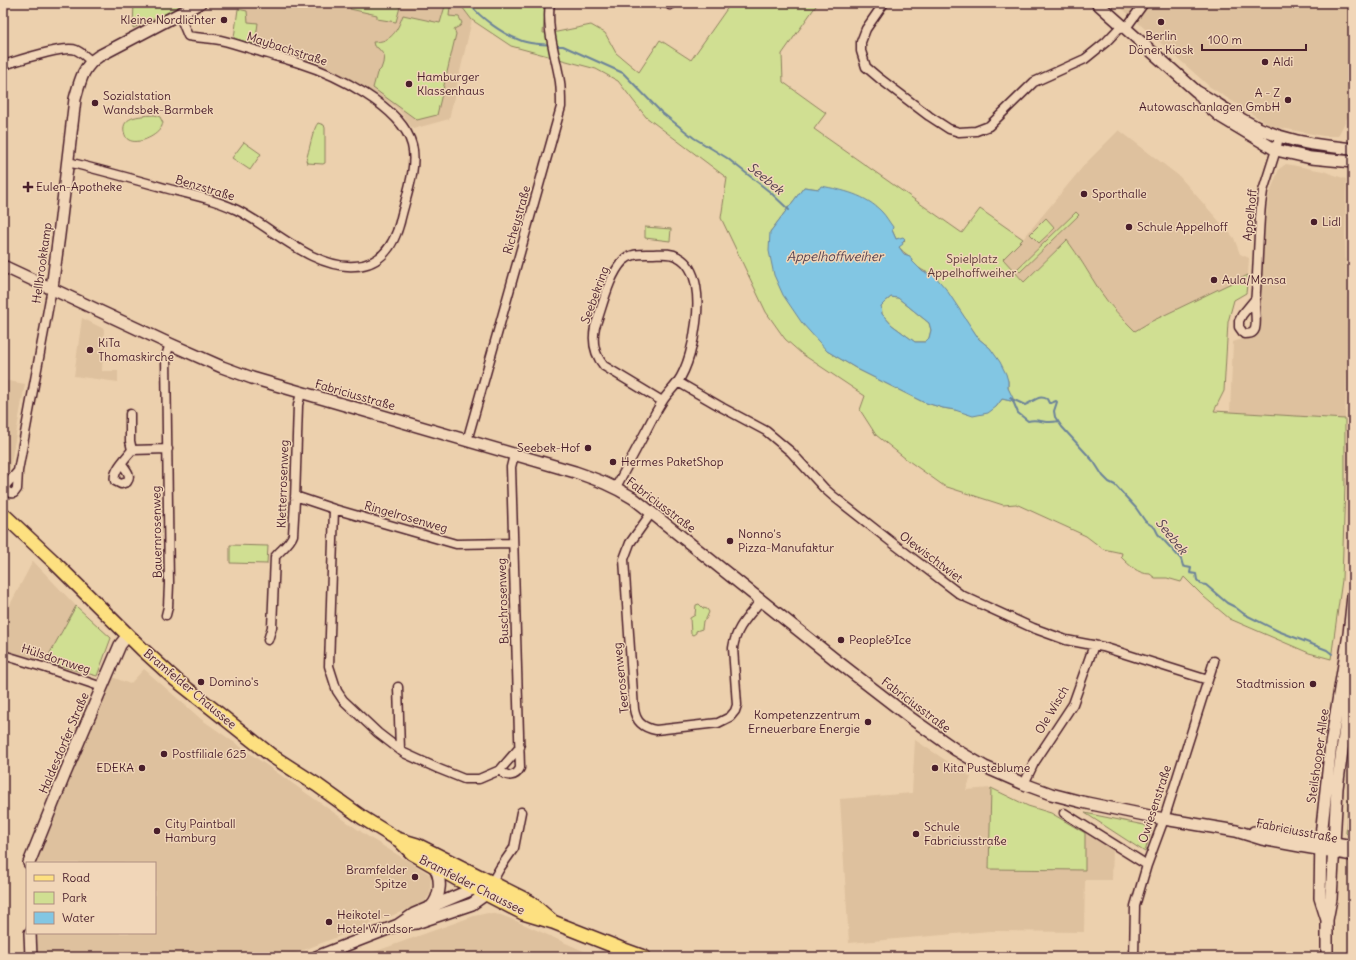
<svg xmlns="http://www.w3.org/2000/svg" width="1356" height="960" font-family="Delius,sans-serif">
<rect width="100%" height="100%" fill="#ecd0ad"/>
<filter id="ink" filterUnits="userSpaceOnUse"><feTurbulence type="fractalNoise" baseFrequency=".025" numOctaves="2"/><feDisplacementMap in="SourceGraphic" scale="8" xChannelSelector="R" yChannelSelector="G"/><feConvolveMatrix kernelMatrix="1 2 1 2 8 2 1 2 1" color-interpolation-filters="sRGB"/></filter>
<g filter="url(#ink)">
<path fill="#dec19e" d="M239,3h220l13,17 -23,99 -36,10 -15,-20 -19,-13 -67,-32 -78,-26z
M1116,3h235l-1,109 -12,24h-15l-52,-10 -61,-39z
M1119,130l60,46 55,62 6,16 9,4 -1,17 -98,47 -15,9 -20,-21 -15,-18 -24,-40 -9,-12 -42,42 -23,-23 21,-20 63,-76z
M1286,164l37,7 23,8 -1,61 3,95 -3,84 -115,-7 3,-70 23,-8 7,-93 6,-46 10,-26z
M82,318l22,11 -2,42h16v11l-44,-6z
M3,380l22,4 -15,84 -7,11z
M33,561l43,45 -31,56 -42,-12v-6l7,-17 -7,-4v-5z
M144,669l57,50 169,119 61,37 -1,19 -6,9 -138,54h-253l-1,-24h123v-70h-122l79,-186 18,7z
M915,740l56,37 -5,13 25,-2 -2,81 96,1v-37l28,17 -1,30h-27l-1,52 -94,-1 -141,12 -9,-144 72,-6z
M488,913l13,2 13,5 83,37h-237l114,-41z"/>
<path fill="#d0df92" stroke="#8d7f5e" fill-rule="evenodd" d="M134,3h56l-57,25z
M352,3h44l1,3 3,1 -4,15 -19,-3v-4l-27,-6z
M459,3h87l-3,30 14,-1 34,-7 14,8 11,20 23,19 21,-32 31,20 40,-57h87l-36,51 1,28 43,31 -12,16 148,104 18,-24 43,30 -20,20 21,23 43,-42c12,16 22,34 33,51 10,15 22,27 35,40l15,-9 98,-47 -2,18 -12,7 -6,22 -4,69 -10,20 131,8v65l-3,96 -11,79 -22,-6 -79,-34 -26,-22 -20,-20 -3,5 -14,-4h-12l-5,-4c-12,0 -21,-9 -29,-17l1,-4 -19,-4 -17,-13 -70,-32 -13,1 -59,-19 -38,-27 -30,-24 -16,-25 5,-14 -63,-42 -17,-15 -19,-27 -45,-94 6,-40 -81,-61 -28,-36 -22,-12 -85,-23 -39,-26zM804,187l15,2 73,41 4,9 9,1 -6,7c3,4 6,6 10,9 2,1 2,3 3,5 6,8 13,11 22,14l45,64 11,9 18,33v7l4,12 -1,1 -9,-2 -6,8 -41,3 -12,-2 -20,-6 -64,-32 -32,-19 -57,-119z
M445,6l5,1 -1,9 10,1 3,6 -2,3 -6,3 2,5 -19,81 -20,5 -44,-32 4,-15 4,-4 2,-6 1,-8 -6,-7 -4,-2 -1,-4c19,0 24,-11 30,-27l37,8z
M238,9l9,2 1,11 10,1 -3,22 -21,-7z
M155,115l5,2 3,6c-1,2 -1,4 -3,6 -4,7 -22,16 -31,11 -3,-1 -4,-5 -5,-8 -3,-17 19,-16 31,-17z
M318,123l6,2 1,3v35l-2,1 -16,-1 -1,-3c3,-8 7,-32 12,-37z
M244,142l17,12 -11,16 -18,-12z
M1076,212l3,3 -59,57 -3,-3z
M1046,218l9,10 -16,15 -9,-9z
M645,227l26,2 -1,12 -25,-3z
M891,297l7,1 31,25 2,7 -2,8 -4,4h-10l-23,-17 -10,-11 -1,-8 5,-5z
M230,545l38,1 -1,18 -37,-1z
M699,604l4,4 4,1 2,3 -3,7 -3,2 -1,8 -6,2v2l-3,2 -2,-1 -1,-16 5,-3 1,-10z
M76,606l35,32 -14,38 -52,-14z
M1353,745v93l-2,-1 -5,-4z
M991,788l37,18 23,7 34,20v37l-96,-1z
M1085,813l59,12 7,5 -6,22z"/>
<path fill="#82c6e3" stroke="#6c8399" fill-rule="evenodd" d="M821,186c22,4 45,9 61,26 4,4 7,10 11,15l-1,3 4,9 7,-2 2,2 -3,3 1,2 -4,3 5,7 6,2 2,5 11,11 11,3 12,14 33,50 11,9 10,14 6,12 2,7v7l5,10 -2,3 -9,-2 -6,8 -8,6 -15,3 -18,-6 -12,-2 -20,-6 -64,-32 -32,-19 -25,-28 -19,-28 -9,-20 -5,-24 1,-19 34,-45 15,2zM891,297l7,1 31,25 2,7 -2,8 -4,4h-10l-23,-17 -10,-11 -1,-8 5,-5z"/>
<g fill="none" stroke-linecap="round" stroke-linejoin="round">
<path stroke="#6c8399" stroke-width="2" d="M469,3c11,15 35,32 53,38 9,3 19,3 28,4
M555,46h8l60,27 38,39 33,26 33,20 43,34 19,18
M1010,398l15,7c9,-3 13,-11 22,-6l2,4h2l5,-2 1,1 -3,9 1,6 7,10 32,35 9,14 6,6 6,3 21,23 9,13 10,7 3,6 23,25 2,7 3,1 5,1 -1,5 6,1 1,6 4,4 5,1 21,18 8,4 9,7 34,17 49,19 5,4
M1013,401l5,12 10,8c12,-3 17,4 30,0"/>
<defs>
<path id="street" d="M668,3l2,2
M884,3l-18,26 -5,13v9l5,16 13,11 50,38 20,13 10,3 17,-1 13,-5 45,-44 51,-23 21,-17 16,-17
M1126,28l18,-25
M3,65c14,-4 61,-20 73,-15 5,2 10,7 15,11
M68,162c32,8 65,17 97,26 24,6 49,11 72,22 36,18 76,59 118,56 26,-1 39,-21 45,-44 5,-23 18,-54 12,-77 -10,-39 -78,-71 -113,-82 -12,-4 -25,-7 -38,-11 -13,-4 -27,-9 -41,-12 -11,-2 -22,-2 -32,-4l-9,-22
M1256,298l-14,17 -3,6v6l5,7c5,0 9,0 11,-5 2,-7 0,-17 0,-25 3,-33 3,-66 6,-99l2,-14 13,-41 3,-13
M678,382l45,26 43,23 25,21 33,36 9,8 61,48 67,51 72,33 33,12 37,7 105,33
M130,414v27l2,9
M467,441l94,-334c0,-8 0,-17 -1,-25 -4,-26 -14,-52 -10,-79
M122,464c4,6 10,11 5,18l-6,2 -6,-3c-3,-10 11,-23 17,-31l36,-1
M18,471l-1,18 -3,4c-6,1 -10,-3 -8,-8l12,-14 34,-183
M616,487c10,-19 20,-37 30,-56 5,-10 10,-20 16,-29 4,-7 10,-12 15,-19 11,-15 17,-42 19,-60 3,-21 3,-55 -18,-66 -8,-5 -18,-3 -27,-3 -10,0 -20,-1 -28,7 -14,14 -21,47 -28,66 -3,15 -1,27 9,39l58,35
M295,496l39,13 122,35 57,-1
M334,509l-5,157 8,25 6,9 35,33 26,20 35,16 25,10h15l21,-9c7,8 16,7 20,-2l-9,-301 3,-12
M652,512l-22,31 -6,16 10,150c2,13 9,19 22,21l62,-7 12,-6 5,-6 2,-6 -4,-57c3,-21 16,-32 28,-48
M166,615l2,-8 1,-23 -3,-228 4,-12
M268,640l4,-13 3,-70c5,-7 15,-13 18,-22l2,-35 3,-95 3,-12
M3,655l43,13 56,19
M398,687l2,63
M500,770l20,-23
M1024,784l10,-21 39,-59 21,-59
M1064,813l83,52
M492,882l8,-14 14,-20 7,-36
M1134,957l1,-51 12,-41 17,-46 50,-158"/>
<path id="secondary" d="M1097,3l99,88c16,9 31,20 47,29 36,21 70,25 110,29
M1199,94l8,11 14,12 55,33 35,8 42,4
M3,266l167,78 52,23 30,11 323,94c23,8 37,13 58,26l204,163 75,58 44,31 29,17 39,17 27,10 31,8 82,17 72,12 26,8 38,7 53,9
M52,288l7,-53 16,-136c5,-18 8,-33 24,-43l101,-53
M1254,832l19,1 80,13
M29,863l35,-87 38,-89 18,-42 8,-10
M431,907c10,-11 11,-29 3,-41
M1327,920l-7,-22 1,-62 10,-92 18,-110 4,-38
M401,925l15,-2 56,-19 14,-10 3,-6
M30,933l1,24
M316,957l82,-32 16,-11 66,-28
M1327,957v-37l4,-21 6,-111 16,-119"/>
<path id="primary" d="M3,514l49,46 90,89 34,31 33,26 63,50 45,29 46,33 34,21 20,6 113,57 23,20
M399,840l13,13 47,27 64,33 30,9 66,26 25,9"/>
</defs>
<use href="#street" stroke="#4a1f2b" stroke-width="11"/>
<use href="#secondary" stroke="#4a1f2b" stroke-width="14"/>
<use href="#primary" stroke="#4a1f2b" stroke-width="16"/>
<use href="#street" stroke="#f1d6b8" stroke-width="8"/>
<use href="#secondary" stroke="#f1d6b8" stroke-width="11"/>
<use href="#primary" stroke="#fde080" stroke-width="13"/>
</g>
</g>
<g fill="#4a1f2b" stroke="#f1d6b8" stroke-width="1.5">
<circle cx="224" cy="20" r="4"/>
<circle cx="1161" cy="22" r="4"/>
<circle cx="1265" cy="62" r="4"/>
<circle cx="409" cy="84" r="4"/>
<circle cx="1288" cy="100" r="4"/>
<circle cx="95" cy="103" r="4"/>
<path d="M26 181h4v4h4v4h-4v4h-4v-4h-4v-4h4z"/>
<circle cx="1084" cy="194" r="4"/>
<circle cx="1314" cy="222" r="4"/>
<circle cx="1129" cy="227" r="4"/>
<circle cx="1214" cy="280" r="4"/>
<circle cx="90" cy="350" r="4"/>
<circle cx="588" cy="448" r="4"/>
<circle cx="613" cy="462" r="4"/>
<circle cx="730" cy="541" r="4"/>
<circle cx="841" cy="640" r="4"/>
<circle cx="201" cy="682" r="4"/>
<circle cx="1313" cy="684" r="4"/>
<circle cx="868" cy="722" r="4"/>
<circle cx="164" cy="754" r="4"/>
<circle cx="142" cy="768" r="4"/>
<circle cx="935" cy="768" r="4"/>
<circle cx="157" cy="831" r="4"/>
<circle cx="916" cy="834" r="4"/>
<circle cx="415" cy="877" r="4"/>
<circle cx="329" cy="922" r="4"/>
</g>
<g text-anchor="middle" stroke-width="3" stroke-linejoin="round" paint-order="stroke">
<g font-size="12" fill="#4a1f2b" stroke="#f1d6b8" text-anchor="start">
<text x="216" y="24" text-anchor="end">Kleine Nordlichter</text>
<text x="1161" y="40" text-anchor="middle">Berlin<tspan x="1161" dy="14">Döner Kiosk</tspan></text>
<text x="1273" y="66">Aldi</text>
<text x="417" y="81">Hamburger<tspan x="417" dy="14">Klassenhaus</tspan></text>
<text x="1280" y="97" text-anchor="end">A - Z<tspan x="1280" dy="14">Autowaschanlagen GmbH</tspan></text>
<text x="103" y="100">Sozialstation<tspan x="103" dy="14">Wandsbek-Barmbek</tspan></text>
<text x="36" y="191">Eulen-Apotheke</text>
<text x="1092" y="198">Sporthalle</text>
<text x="1322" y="226">Lidl</text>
<text x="1137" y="231">Schule Appelhoff</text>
<text x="1222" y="284">Aula/Mensa</text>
<text x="98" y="347">KiTa<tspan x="98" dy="14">Thomaskirche</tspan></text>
<text x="580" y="452" text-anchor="end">Seebek-Hof</text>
<text x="621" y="466">Hermes PaketShop</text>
<text x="738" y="538">Nonno's<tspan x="738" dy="14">Pizza-Manufaktur</tspan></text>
<text x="849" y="644">People&amp;Ice</text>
<text x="209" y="686">Domino's</text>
<text x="1305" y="688" text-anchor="end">Stadtmission</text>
<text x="860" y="719" text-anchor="end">Kompetenzzentrum<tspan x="860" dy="14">Erneuerbare Energie</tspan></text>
<text x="172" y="758">Postfiliale 625</text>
<text x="134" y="772" text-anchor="end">EDEKA</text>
<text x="943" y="772">Kita Pusteblume</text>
<text x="165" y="828">City Paintball<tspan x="165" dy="14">Hamburg</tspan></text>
<text x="924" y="831">Schule<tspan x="924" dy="14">Fabriciusstraße</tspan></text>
<text x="407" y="874" text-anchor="end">Bramfelder<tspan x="407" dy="14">Spitze</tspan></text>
<text x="337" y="919">Heikotel –<tspan x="337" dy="14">Hotel Windsor</tspan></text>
</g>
<g font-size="12" fill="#4a1f2b" stroke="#f1d6b8">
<text transform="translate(287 49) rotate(18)" y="4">Maybachstraße</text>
<text transform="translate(205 188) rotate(17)" y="4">Benzstraße</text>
<text transform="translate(1250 215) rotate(-84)" y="4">Appelhoff</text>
<text transform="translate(517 220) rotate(-74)" y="4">Richeystraße</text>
<text transform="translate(42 263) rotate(-82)" y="4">Hellbrookkamp</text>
<text transform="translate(595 295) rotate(-70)" y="4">Seebekring</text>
<text transform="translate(355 395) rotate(16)" y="4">Fabriciusstraße</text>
<text transform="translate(283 484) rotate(-88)" y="4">Kletterrosenweg</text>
<text transform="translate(661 505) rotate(37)" y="4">Fabriciusstraße</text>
<text transform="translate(406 517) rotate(16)" y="4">Ringelrosenweg</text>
<text transform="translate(157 532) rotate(-91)" y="4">Bauernrosenweg</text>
<text transform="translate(931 557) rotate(37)" y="4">Olewischtwiet</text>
<text transform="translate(503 601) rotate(-92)" y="4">Buschrosenweg</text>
<text transform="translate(56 659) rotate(18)" y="4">Hülsdornweg</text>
<text transform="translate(621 678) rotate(-96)" y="4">Teerosenweg</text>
<text transform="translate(190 689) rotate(40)" y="4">Bramfelder Chaussee</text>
<text transform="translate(916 705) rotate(37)" y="4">Fabriciusstraße</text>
<text transform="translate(1052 710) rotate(-59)" y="4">Ole Wisch</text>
<text transform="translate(64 743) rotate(-67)" y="4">Haldesdorfer Straße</text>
<text transform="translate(1318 756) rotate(-82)" y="4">Steilshooper Allee</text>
<text transform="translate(1155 804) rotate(-72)" y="4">Owiesenstraße</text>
<text transform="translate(1297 831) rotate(11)" y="4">Fabriciusstraße</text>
<text transform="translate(472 885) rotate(27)" y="4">Bramfelder Chaussee</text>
</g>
<g font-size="12" fill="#5e3c3a" stroke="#f1d6b8">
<text x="972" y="263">Spielplatz<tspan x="972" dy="14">Appelhoffweiher</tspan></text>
</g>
<g font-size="13" font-style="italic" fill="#554050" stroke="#f1d6b8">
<text transform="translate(766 178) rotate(39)" y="5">Seebek</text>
<text x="835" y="261">Appelhoffweiher</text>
<text transform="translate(1172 536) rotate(51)" y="5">Seebek</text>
</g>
</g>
<rect width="1356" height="960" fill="none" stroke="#f1d6b8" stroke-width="16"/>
<rect x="8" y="8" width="1340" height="944" fill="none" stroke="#4a1f2b" stroke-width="1.5" filter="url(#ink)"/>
<rect x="26" y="862" width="130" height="72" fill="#f1d6b8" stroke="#ae8d80"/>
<rect x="34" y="875" width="20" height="6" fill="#fde080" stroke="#ae8d80"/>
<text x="62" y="882" font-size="12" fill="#4a1f2b">Road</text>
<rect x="34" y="892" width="20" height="12" fill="#d0df92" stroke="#ae8d80"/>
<text x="62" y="902" font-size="12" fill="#4a1f2b">Park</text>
<rect x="34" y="912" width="20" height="12" fill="#82c6e3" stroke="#ae8d80"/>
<text x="62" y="922" font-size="12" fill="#4a1f2b">Water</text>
<path d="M1202 44v6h104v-6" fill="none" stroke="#4a1f2b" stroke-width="2"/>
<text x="1208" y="44" font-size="12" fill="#4a1f2b" stroke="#f1d6b8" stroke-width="3" paint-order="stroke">100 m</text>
</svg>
